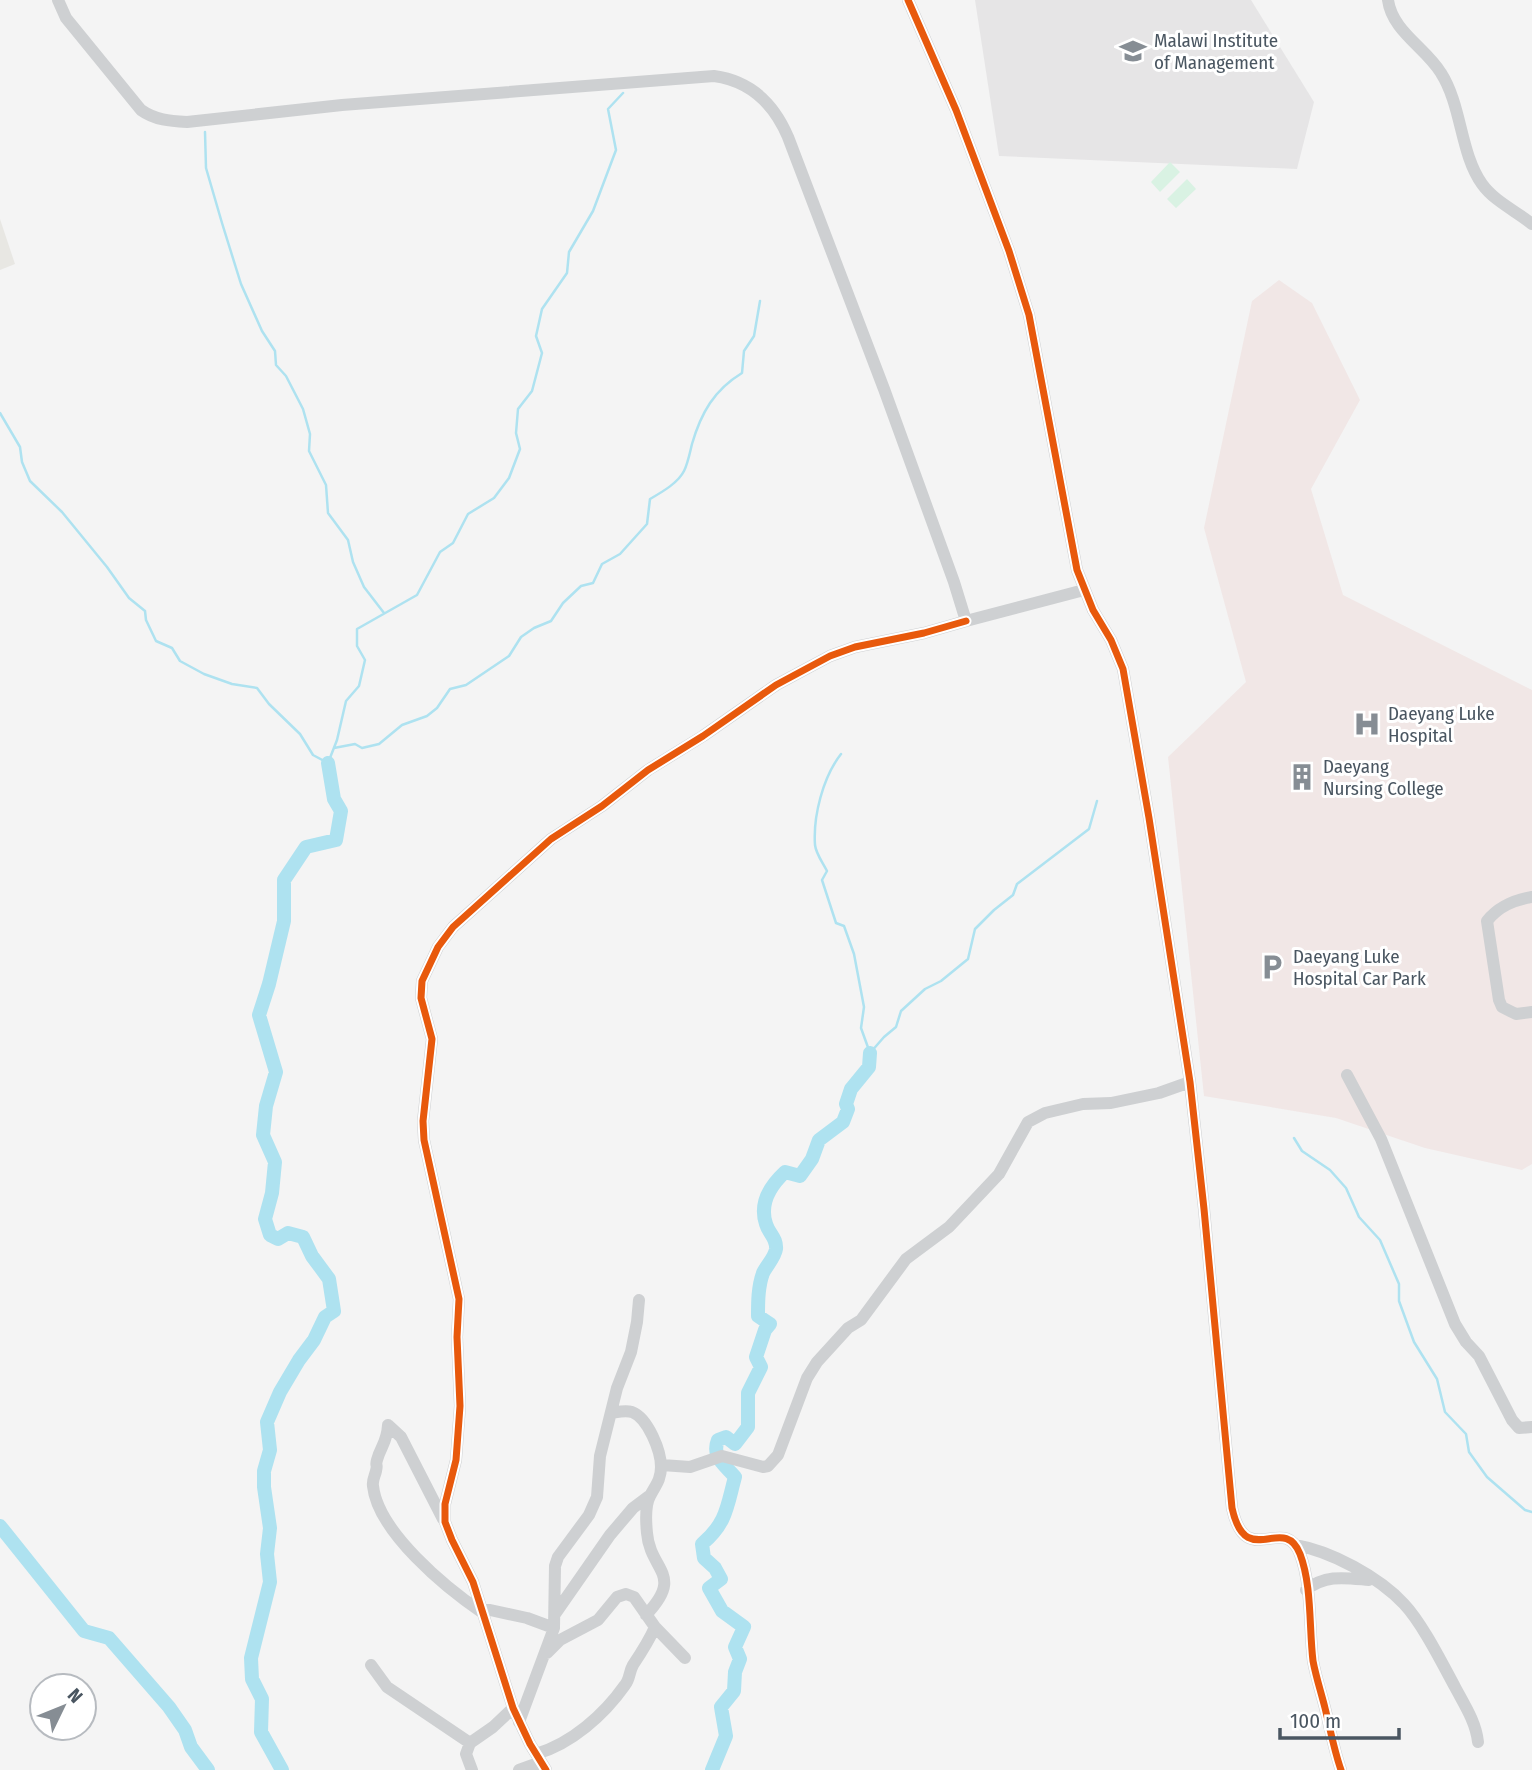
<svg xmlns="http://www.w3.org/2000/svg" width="1532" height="1770" font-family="'Fira Sans Condensed',sans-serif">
<rect width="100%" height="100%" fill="#f4f4f4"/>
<path fill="#e8e7e3" d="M0,219l15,45 -15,6z"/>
<path fill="#e6e5e6" d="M975,0h276l63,102 -17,67 -298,-13z"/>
<path fill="#f1e7e6" d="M1279,280l33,23 48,97 -49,89 32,106 189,95v474l-10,6 -97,-22 -89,-30 -132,-22 -36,-339 78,-75 -42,-154 48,-227z"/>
<path fill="#d9f2e3" d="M1170,162l10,10 -20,20 -9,-10z
M1187,179l9,10 -20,19 -9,-9z"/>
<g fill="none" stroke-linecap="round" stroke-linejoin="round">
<path stroke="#aee2f0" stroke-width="2.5" d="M205,132l1,36 16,55 19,61 21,47 13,20 1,14 10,11 17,33 7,25 -1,17 17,34 2,28 20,27 5,22 11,25 20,26
M0,413l20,34 2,15 8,19 32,31 45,55 22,31 16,13 1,9 10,21 16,7 8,13 24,13 28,10 25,4 12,16 31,30 13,21 15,8 9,-23 9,-39 13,-15 6,-26 -8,-14v-17l60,-34 23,-43 13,-9 15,-29 26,-16 15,-20 11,-29 -4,-16 2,-24 14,-18 10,-38 -6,-17 6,-27 25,-36 2,-21 24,-41 23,-61 -8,-41 15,-16
M334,748l21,-4 7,4 17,-4 23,-19 25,-9 10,-8 13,-19 16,-4 43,-29 12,-19 13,-9 17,-7 12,-18 18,-17 12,-3 9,-19 18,-10 27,-30 3,-25c12,-7 28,-16 34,-28 4,-8 6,-19 8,-27 9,-31 22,-54 50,-71l2,-22 10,-15 6,-35
M841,754c-18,23 -28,62 -26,91 1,9 8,18 12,26l-5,9 14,43 8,3 10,28 10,53 -3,21 9,25 14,-16 12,-10 5,-16 24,-22 16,-8 27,-22 7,-30 19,-19 19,-15 4,-11 72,-55 8,-28
M1294,1138l8,13 28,19 16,18 13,29 21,23 19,44v17l15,41 23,37 8,33 21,22 3,18 18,25 38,33 7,2"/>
<path stroke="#aee2f0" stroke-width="14" d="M0,1526l84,105 25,7 60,69 16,23 6,17 17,23
M282,1770l-21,-38 1,-33 -10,-20 -1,-21 19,-76 -3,-28 3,-26 -6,-41v-16l6,-21 -3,-28 13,-30 19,-32 15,-20 11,-23 9,-6 -5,-32 -17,-23 -9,-19 -15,-4 -10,6 -8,-4 -5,-16 7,-26 3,-31 -12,-27 3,-29 10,-34 -17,-57 10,-31 15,-63v-41l22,-33 30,-7 5,-29 -7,-12 -6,-36
M712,1770l14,-34 -5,-29 13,-16 1,-19 5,-13 -5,-12 9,-20 -22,-16 -13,-23 12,-9 -6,-11 -11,-10 -2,-14c25,-21 25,-38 33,-67 -10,-12 -24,-20 -17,-37l8,-3 9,7 13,-17v-34l13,-26 -5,-10 9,-27 5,-6 -12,-8c0,-14 0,-29 5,-43 4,-8 12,-16 13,-24 1,-11 -7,-15 -10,-25 -7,-21 4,-38 19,-52l15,4 12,-17 7,-19 24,-18 5,-13 -2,-5 5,-15 18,-22 1,-14"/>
<path stroke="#ced0d2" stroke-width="12" d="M58,0l8,18 75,92c14,10 29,11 46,12l155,-17 372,-29c37,5 60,28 74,61l96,252 70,193 12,39 118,-31
M908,0l48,110 53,141 20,64 48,255 16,40 18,30 12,29 26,149 41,264 14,127 28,299c14,64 52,4 68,46 12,31 9,74 13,107 3,16 8,31 12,47 5,20 9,42 16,62
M1388,0c4,31 38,48 53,73 21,33 19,80 41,111 12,17 34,27 50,40
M1532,897c-18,3 -33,9 -45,24l12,79 3,7 14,7 16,-2
M1347,1075l34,64 74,185 11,18 13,14 33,64 7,8 13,-1
M611,1413c7,-1 14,-3 21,-1 16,6 29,39 29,55 0,13 -6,19 -11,29 -5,9 -4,27 -3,37 3,38 38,41 -1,82
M388,1425c-1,18 -7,20 -11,35 -2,7 1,3 -1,11 -1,5 -4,9 -3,15 5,46 73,102 110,127
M388,1425l13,12 42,82
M662,1465l28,2 32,-11 41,11 5,-1 10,-11 29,-77 10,-16 31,-34 13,-8 45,-61 43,-32 50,-53 29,-52 17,-9 38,-9 28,-1 48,-10 31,-11
M1295,1545c36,6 84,32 109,59 18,19 38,59 51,83 9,17 21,35 23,55
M1306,1590c20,-16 40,-12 63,-10
M481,1608l46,10 27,10
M555,1614l55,-79 23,-27 16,-12
M547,1653l13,-13 38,-20 19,-23 9,-3 8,3 21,30 30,31
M371,1665l16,22 83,56 23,-16 20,-19
M519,1722l35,-94 1,-62 3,-9 31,-42 8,-18 3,-41 17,-68 14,-36 6,-30 2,-22
M470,1743l-4,11 6,16
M536,1754c35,-10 68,-39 89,-69 5,-6 4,-13 8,-20 8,-12 16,-24 22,-38
M519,1770l22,-8
M546,1770l-16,-26 -17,-36 -40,-126 -21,-42 -7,-18v-18l11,-44 4,-54 -3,-69 2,-38 -35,-159 -1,-19 9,-82 -11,-41 1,-17 16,-34 15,-20 98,-88 51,-33 46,-36 55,-34 73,-51 54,-29 25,-9 69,-14 42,-12"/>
<defs>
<path id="cycleway" d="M908,0l48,110 53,141 20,64 48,255 16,40 18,30 12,29 26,149 41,264 14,127 28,299c14,64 52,4 68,46 12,31 9,74 13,107 3,16 8,31 12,47 5,20 9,42 16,62
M546,1770l-16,-26 -17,-36 -40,-126 -21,-42 -7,-18v-18l11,-44 4,-54 -3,-69 2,-38 -35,-159 -1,-19 9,-82 -11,-41 1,-17 16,-34 15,-20 98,-88 51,-33 46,-36 55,-34 73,-51 54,-29 25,-9 69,-14 42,-12"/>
</defs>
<use href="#cycleway" stroke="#fff" stroke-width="11"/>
<use href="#cycleway" stroke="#e8590c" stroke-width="7"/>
</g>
<defs>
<symbol id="university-bare" viewBox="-9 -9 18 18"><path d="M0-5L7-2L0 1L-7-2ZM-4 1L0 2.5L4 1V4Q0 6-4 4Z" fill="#868d94" stroke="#fff" stroke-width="2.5" paint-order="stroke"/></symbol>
<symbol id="hospital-bare" viewBox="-9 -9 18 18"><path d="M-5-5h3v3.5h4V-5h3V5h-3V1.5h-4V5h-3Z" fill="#868d94" stroke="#fff" stroke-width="2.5" paint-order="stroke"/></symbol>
<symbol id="building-bare" viewBox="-9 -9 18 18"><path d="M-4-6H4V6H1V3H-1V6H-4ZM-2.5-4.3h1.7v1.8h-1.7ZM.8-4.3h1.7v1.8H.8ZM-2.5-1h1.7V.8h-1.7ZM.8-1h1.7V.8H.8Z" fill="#868d94" stroke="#fff" stroke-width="2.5" paint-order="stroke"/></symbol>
<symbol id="parking-bare" viewBox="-9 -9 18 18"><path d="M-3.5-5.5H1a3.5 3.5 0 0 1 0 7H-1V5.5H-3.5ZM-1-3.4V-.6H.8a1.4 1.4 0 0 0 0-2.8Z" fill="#868d94" stroke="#fff" stroke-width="2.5" paint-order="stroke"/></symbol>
</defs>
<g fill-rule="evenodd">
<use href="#university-bare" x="1114" y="32" width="38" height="38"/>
<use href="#hospital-bare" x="1348" y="705" width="38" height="38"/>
<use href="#building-bare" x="1283" y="758" width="38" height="38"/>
<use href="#parking-bare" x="1253" y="948" width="38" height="38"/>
</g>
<g text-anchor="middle" stroke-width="6" stroke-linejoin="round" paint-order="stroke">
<g font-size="19" fill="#4a5661" stroke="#fff" text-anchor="start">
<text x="1154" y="47">Malawi Institute<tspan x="1154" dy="22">of Management</tspan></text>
<text x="1388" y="720">Daeyang Luke<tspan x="1388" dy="22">Hospital</tspan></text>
<text x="1323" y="773">Daeyang<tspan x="1323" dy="22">Nursing College</tspan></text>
<text x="1293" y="963">Daeyang Luke<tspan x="1293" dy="22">Hospital Car Park</tspan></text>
</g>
</g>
<g transform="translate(63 1707) rotate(47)"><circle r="33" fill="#ffffff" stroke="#b7bbc0" stroke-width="2"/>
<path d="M0-5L12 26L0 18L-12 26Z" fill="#868d94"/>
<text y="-10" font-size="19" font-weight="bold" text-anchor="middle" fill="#4a5661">N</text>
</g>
<path d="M1280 1728v10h119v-10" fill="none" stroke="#4a5661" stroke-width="3.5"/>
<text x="1290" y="1728" font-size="21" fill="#4a5661" stroke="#ffffff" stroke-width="5" paint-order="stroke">100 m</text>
</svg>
